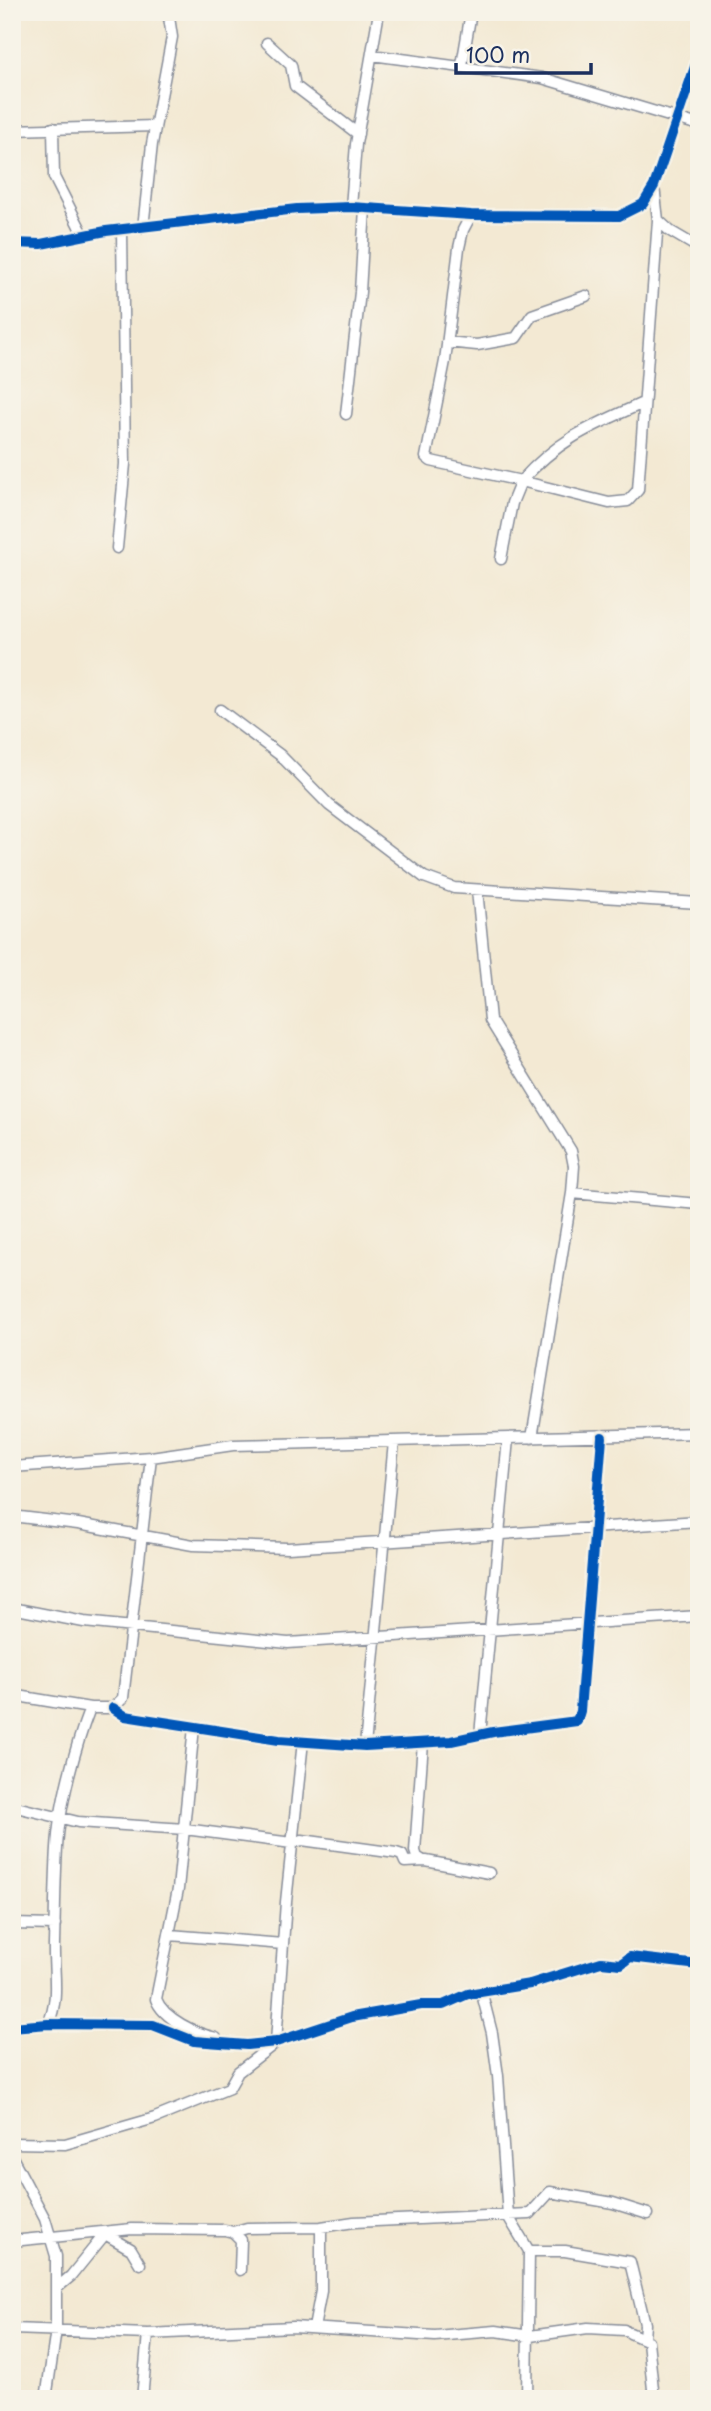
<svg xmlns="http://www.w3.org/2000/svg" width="711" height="2411" font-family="'Playpen Sans',sans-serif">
<rect width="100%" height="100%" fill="#f7f3e8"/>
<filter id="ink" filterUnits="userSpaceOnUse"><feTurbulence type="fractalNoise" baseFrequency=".0143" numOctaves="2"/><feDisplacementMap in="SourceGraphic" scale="14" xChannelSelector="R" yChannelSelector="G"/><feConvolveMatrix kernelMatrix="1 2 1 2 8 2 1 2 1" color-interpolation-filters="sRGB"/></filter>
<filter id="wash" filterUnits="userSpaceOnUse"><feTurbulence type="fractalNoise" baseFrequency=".00686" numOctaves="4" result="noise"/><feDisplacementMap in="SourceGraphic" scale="28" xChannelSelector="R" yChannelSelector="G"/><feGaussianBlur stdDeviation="1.57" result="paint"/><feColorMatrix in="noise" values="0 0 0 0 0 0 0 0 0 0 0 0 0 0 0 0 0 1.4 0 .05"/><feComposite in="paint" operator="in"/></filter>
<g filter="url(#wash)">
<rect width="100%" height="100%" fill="#f3e9d3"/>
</g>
<g filter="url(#ink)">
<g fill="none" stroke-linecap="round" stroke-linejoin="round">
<defs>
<path id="street" d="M267,43l24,22 4,21 63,48
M372,55l170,23 157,47
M462,65l9,-53
M53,128l1,49 30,59
M12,130l143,-4
M654,186l4,34 12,11 29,17
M351,207l5,-63 23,-132
M471,215l-8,15 -4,18 -14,113 -19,96 5,4 90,20c39,-43 71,-55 122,-78
M143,228l9,-84 20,-107 -3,-20 -8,-5
M12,243l29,1 65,-13 191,-22 54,-2 120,8 148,1 24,-12 11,-18 45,-131
M447,342l30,3 39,-7 16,-23 54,-19
M346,414l14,-122 5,-84
M117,548l8,-84 -3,-234
M501,559l11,-56 9,-22 88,22 19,-2 10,-11 20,-270
M220,710l60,45 49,50 95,72 30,11 245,15
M477,890l13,130 81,131 3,15 -2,27 -40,245
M572,1193l127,11
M12,1467l139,-10 82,-12 466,-12
M12,1516l66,8 115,21 95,3 411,-27
M12,1608l72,14 204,21 411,-27
M12,1695l78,13h23l10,-10 28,-241
M113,1708l12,8 154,24 86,6 86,-5 42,-9 84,-11 3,-10 22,-274
M194,1727l-16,162 -22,110c7,20 41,35 60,39
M480,1735l28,-296
M365,1746l29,-304
M12,1806l66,16 107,7 107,14 10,-3 94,13 6,2 3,7 21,-1 63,12
M423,1861l-6,-4 -2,-6 8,-108
M12,1924l43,1
M170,1935l113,9
M482,1994l10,39 6,43 10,140 21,35 -2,148
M48,2024c12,-25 5,-53 6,-80 1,-32 1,-64 3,-96 2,-41 18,-101 33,-140
M12,2027l36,-3 105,1 41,16 53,4 29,-3 76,-25 69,-12h22l25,-11 62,-10 71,-22 20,2 9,-7 69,8
M276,2042l10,-140 17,-161
M12,2143l53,1 90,-26 74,-30 9,-16 36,-28
M12,2157l33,62 11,37v74l-10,69
M233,2232l14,-4 74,-1 33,-5 176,-8 20,-22 63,11 35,11
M12,2241l120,-12 93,1 8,2 8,8 -1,30
M529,2251h36l65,11 15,62 -1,15
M58,2287l13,-11 34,-42 26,15 9,15
M314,2328l7,-37v-64
M12,2329l136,5 145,-7 142,9 61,-5 34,5 58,-8 36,2
M630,2333l18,8 6,58
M142,2399l6,-65"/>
</defs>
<use href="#street" stroke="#878c98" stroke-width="13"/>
<use href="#street" stroke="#fff" stroke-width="10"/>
<defs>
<path id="cycleway" d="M12,243l29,1 65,-13 191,-22 54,-2 120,8 148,1 24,-12 11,-18 45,-131
M113,1708l12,8 154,24 86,6 86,-5 42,-9 84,-11 3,-10 22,-274
M12,2027l36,-3 105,1 41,16 53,4 29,-3 76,-25 69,-12h22l25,-11 62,-10 71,-22 20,2 9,-7 69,8"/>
</defs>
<use href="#cycleway" stroke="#f7f3e8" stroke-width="15"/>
<use href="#cycleway" stroke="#0057b8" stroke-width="10"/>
</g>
</g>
<rect width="711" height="2411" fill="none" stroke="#f7f3e8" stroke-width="42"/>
<path d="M456 63v10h135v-10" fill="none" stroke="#1b2f5e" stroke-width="3.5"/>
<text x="466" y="63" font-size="21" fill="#1b2f5e" stroke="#f7f3e8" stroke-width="5" paint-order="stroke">100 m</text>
</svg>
